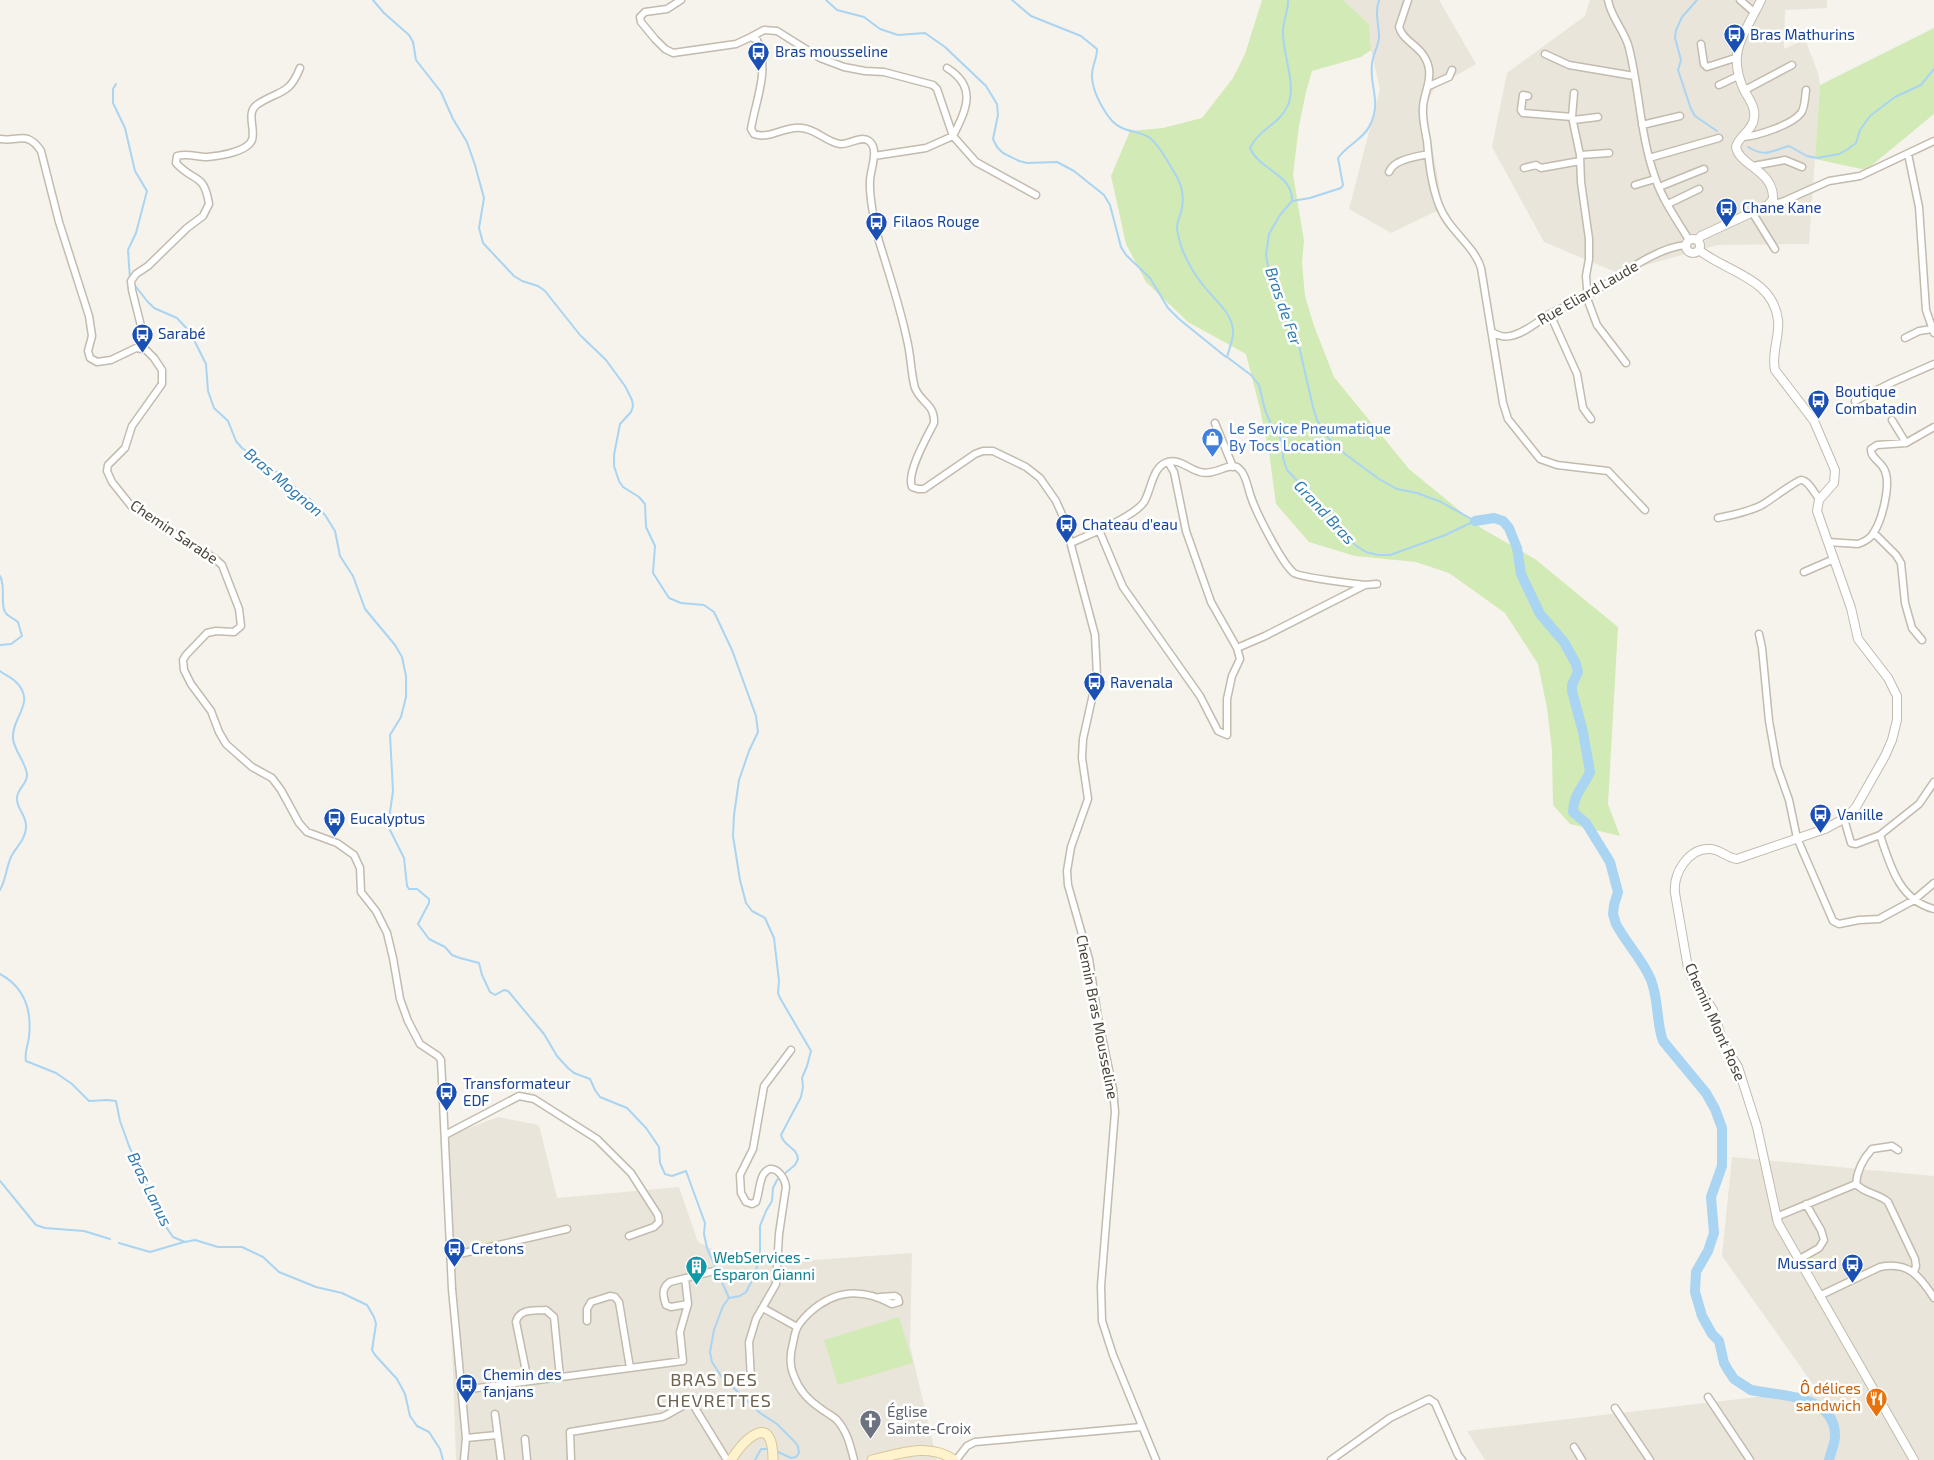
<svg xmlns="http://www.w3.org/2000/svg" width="1934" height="1460" font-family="'Exo 2',sans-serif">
<rect width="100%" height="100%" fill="#f6f3ec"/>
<path fill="#eae5da" d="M1343,0h96l37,64 -42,24 -6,14 -1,16 16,90 -52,25 -42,-24 31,-120 -9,-39 -2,-26z
M1590,0h237v8l-42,2 -1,39 21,-10 13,34 2,12 -11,159 -92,1 -99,28 -74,-31 -52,-95 15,-74 78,-57z
M498,1117l41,8 18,73 122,-11 19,55 45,23 169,-12 -2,93 27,114h-481l-11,-323z
M1732,1157l202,19v284h-449l-18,-29 350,-41 -95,-134z"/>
<path fill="#d2eab5" d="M1262,0h81l26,24 2,26 -10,7 -49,14 -6,21 -7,34 -6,48 11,67 -2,22 3,33 9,30 20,51 75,92 72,59 54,31 83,68 -10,177 12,32 -50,-12 -17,-19 -1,-55 -5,-42 -9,-44 -33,-51 -56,-40 -33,-11 -61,-6 -46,-14 -33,-38 -7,-52 -9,-43 -14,-55 -58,-32 -42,-40 -20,-38 -15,-68 19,-45 33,-3 39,-10 31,-40 12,-24z
M1934,28v86l-68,56 -51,-11 5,-74z
M899,1317l14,46 -75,22 -14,-45z"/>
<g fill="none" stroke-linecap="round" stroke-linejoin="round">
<path stroke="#a9d4f2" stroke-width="2" d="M373,0l11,13 25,22 4,7 3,18 25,32 12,27 14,23 8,23 9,33 -5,30 4,15 31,33 8,5 16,5 7,5 35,44 26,25 19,26 7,14 1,6 -2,6 -11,12 -6,31v11l5,15 4,6 16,10 6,7 1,23 9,19 -2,27 16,25 12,5 23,2 10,7 18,38 24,66 2,16 -9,19 -10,29 -5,35 -1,21 7,44 6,23 6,8 13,7 9,20 5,43 -1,12 2,5 31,53 -4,15 -5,12 1,9 -2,10 -20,38c2,11 16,12 17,24l-3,6 -18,15 -4,8 -1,13 -6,10 -6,15v29l-6,22 -8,15 -6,4 -11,2 -6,8 -9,24 -4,22 2,10 9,14 39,37 17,11 17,17 4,5 1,7 -3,4 -5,1 -15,-7
M826,0l11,10 27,7 16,12 18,6 27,-2 20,14 41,39 11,18 1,11 -5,24 4,8 6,6 16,8 8,2 30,-1 17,9 30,24 6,10 11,42 5,8 24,23 18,30 11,11 47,38
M1012,0l19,16 50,20 16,13c0,11 -6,18 -5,29 1,15 16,45 30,50 9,4 20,4 28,10 11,9 17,23 24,34 8,12 11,26 7,40 -1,5 -4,10 -4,15 0,7 3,15 5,22 5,12 12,25 21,36 11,15 32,29 30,50 -1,7 -4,15 -6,22l24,18 8,10 6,25 5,12 9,13 4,12v11l4,12 52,55 16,20 11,7 12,3h12l53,-19 32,-15
M1288,0c1,10 -5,20 -5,31 -1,22 14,53 5,74 -7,18 -30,25 -38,43 9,22 43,26 42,53
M1379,0c-4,12 -1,21 0,34 1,10 -6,19 -7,30 -3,22 10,37 -2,61 -6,14 -23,20 -32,33l5,27 -2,3 -31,10 -18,3 -12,14 -11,19 -3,21 2,11 27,63 18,78 4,13 12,19 16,15 34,25 18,10 20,4 24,9 34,19
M1697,0l-15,17 -6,13 -1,8 6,22 -3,10 13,39 4,7 22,15
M116,84l-3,5v14l12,25 10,43 12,20 -11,42 -8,17 2,29
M1748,147c19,11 22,4 41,-1l18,10 10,2 22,-4 9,-5 8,-6 4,-13 10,-14 25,-19 26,-12 13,-16
M133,283l14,18 7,7 23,10 13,14 16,32 2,27 6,17 14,13 8,20 6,7 32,22 37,30 14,15 10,16 5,25 13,20 12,33 30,36 7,12 4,19v21l-5,20 -11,18 3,56 -5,35 16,32 3,28 2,3h8l12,10v4l-11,21 11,15 16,8 7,8 8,3 19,5 3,12 8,17 5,3 9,-5 4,1 36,43 13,22 11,12 6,5 16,6 5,11 5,7 27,11 19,20 13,19 1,16 5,11 7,2 14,-5 19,52 -1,11 3,14 22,50
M0,576c6,11 0,26 5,36 3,5 9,6 13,10l4,14 -11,8 -11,1
M0,671c5,4 11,6 16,11 21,21 -5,35 -3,57 2,13 12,22 14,35 1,10 -10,14 -10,24 -1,10 10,18 9,29 0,12 -10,20 -15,30 -5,11 -5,23 -11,33
M0,974c24,13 32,36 29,63 -1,9 -5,16 -3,24l30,12 16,11 17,17 18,-1 9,1 4,20 9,25 35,78 9,13 12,5 10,-2 23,7h24l21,10 16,15 37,15 26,6 25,12 7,12 2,7 -4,26 3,5 22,24 8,15 5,22 7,10 12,6 11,17 3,11
M0,1181l36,44 9,3 39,3 26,8
M119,1243l31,9 34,-10
M755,1460l6,-11h8"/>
<path stroke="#a9d4f2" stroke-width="10" d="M1475,521l19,-3 9,3 6,7 8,20 4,26 19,40 24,28 12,22 2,8 -6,13v6l11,41 7,40c-6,14 -17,23 -17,40l13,11 24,39 8,30 -4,13 -1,9 3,10c10,19 27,36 35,56 8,20 5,42 12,61l43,52 9,16 7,19v38l-11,31 3,36 -6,18 -12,21 -1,20 7,24 10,18 7,7 5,22 4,7 6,9 17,11c28,6 81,4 84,43 1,9 -4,18 -6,27"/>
<defs>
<path id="minor" d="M681,0l-14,9 -22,3 -5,5 1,5 14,17 10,10 8,4 63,-9 15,-7 6,3c13,32 -1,58 -6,89l3,5c16,6 32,-9 48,-6 14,1 24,14 38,16 9,1 21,-9 29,-3 11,8 1,29 1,40 -1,15 5,45 9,60 10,33 21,65 28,99 4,15 4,35 8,48 6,15 20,16 19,35 -7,14 -28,50 -22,64l6,2h6l51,-35 8,-3h10l33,16 14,11 16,23 8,18 31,116 2,41 -14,63 -1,19 6,41 -17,48 -4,24 1,14 21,74 9,59 15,71 2,23 -14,174 1,35 11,34 43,105
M1408,0l-9,27c4,16 26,19 30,42 2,14 -5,24 -6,38 -1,11 2,23 4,34 2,22 4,43 12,64 9,25 35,40 42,63l22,135 5,16 32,40 17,6 51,6 37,39
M1608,0c3,18 17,31 21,48 11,44 11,89 27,132 7,21 21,40 33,60
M1740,0l15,13
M751,37l13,-7 13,1 43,27 24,9 21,4 19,1 49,13 4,4 16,47 23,26 60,33
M1701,44l3,20 3,3 28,-9
M1545,54l24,11 65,11
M1719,85l19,-9
M1429,86l20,-9 3,-7
M1745,90l47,-25
M1574,93l-2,24 8,38 1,27 8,57v20l-3,17 2,25 9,24 29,38
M1528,96l-5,-1 -2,15 2,3 49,4
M1573,120l25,-3
M1642,125l38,-9
M1743,137c14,-1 49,-12 58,-24 4,-5 4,-16 5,-23
M0,139c19,3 27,-9 41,12l18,71 30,94 3,20 -4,15 2,7 7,4 14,-2 25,-12 6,1 4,1 8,8 8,12v14l-30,42 -7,22 -17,17 -1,6 5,11 20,25 82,51 8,7 17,44 2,17 -7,6 -18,-1 -9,2 -21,22 -3,5 1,10 7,14 20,27 8,21 7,12 26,23 20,11 9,12 18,33 8,9 30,11 17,12 6,13 1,24 15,19 11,22 6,25 7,41 8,22 12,23 18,12 3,4 11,229 14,149 -2,22
M1908,154l11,53 7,103 8,23
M1580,155l29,-2
M874,156l52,-8 27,-12c13,-26 25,-49 -6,-68
M1649,158l70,-20
M1753,166l32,-6 17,7
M1524,168l12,-3 5,3 39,-7
M1389,172c5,-13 27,-15 39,-18
M1635,185l20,-6
M1659,187l45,-18
M1668,204l31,-15
M1768,205l14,-3 47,-21 31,-5 74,-35
M1752,212l23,37
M1550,314l27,60 6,34 8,11
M1492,332c5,3 11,6 18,4 14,-2 28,-15 40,-22 12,-6 25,-12 38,-19 27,-15 67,-48 98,-50
M1905,338l14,-7 13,-2
M142,349v-19l-10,-40 -1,-9 5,-7 12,-8 39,-38 16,-12 6,-12c-5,-32 -15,-21 -33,-41l1,-7c11,-3 20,1 30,1 12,-1 40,-5 45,-17 4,-11 -7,-28 6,-36 21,-14 31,-8 42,-36
M1855,401l38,-19 41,-18
M1892,420l14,23
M1215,423l18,44
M1718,518c14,-3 31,-6 44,-13 7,-4 35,-25 39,-25 7,0 14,14 18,19
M1099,530l24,57 77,109 18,35 9,4v-36l5,-23 8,-17 -3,-11 -26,-46 -25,-71 -12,-59 -6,-10
M1874,533l22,22 5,8 4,40 7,25 10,12
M1828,542l30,2c6,-2 13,-6 16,-12 8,-12 17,-47 11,-61 -3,-9 -15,-13 -14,-22l6,-4 29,-2 28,-16
M1071,543c17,-8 63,-26 73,-41 7,-11 8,-33 21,-39 13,-6 23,6 35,9 15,4 27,-9 37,-5 1,1 5,4 5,5 5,7 6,17 9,25 5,15 31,67 43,76 8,5 57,10 71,12
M1804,572l30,-13
M1759,634l3,14 7,73 8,45 12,34 8,38 36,83 6,3 20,-4 20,-1 35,-19 20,-17
M1237,648l28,-12 100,-51 12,-1
M1844,819l7,24 5,1 24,-9c10,30 19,65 54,74
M1880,835l39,-31 15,-22
M445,1135l74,-39 15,3 63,40 34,34 27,42 1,7 -5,5 -25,9
M1856,1184c9,10 22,9 32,18l27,57 1,7 -2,6
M1776,1217l80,-33c1,-14 7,-25 16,-35l20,-3 6,4
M451,1256l116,-27
M1798,1260l21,-12 5,-8 -3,-10 -15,-26
M1819,1296l61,-29c28,-6 40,9 54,31
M688,1304l-17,3 -5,-2c-3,-9 -5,-17 4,-23l44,-11
M763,1308l34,19
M587,1321v-12l4,-7 19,-6 5,1 4,5 11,66
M751,1380l-2,-38 7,-23 20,-35 3,-50 7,-47c-1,-11 -14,-27 -23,-12 -4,8 -4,19 -7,27l-4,2 -6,-2 -5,-9 -1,-18 13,-26 11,-63 27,-36
M528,1381l-12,-59c3,-14 19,-11 30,-12l8,7 6,60
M462,1390l221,-29 -3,-29 8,-28 -3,-26
M1708,1397l42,63
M1615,1408l35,52
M495,1414l6,46
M466,1438l31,-3
M525,1439l2,21
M1574,1447l8,13
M571,1460l-1,-28 92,-15c11,-4 18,-12 30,-14l35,57
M854,1460c-4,-16 -7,-29 -18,-41 -5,-4 -11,-7 -16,-11 -12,-8 -21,-18 -26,-32 -5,-11 -4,-22 -1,-33 1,-5 2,-11 4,-15 2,-5 8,-11 12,-15 26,-24 53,-25 83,-9l7,-2 -1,-4 -3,-2 -15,1
M956,1460l11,-14 8,-4 166,-15
M1331,1460l59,-42 39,-19 6,4 23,52 4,5"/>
<path id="tertiary" d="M1686 246a7 7 0 1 1 14 0a7 7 0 1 1-14 0Z
M1698,240l3,-4 67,-31 5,-6c1,-29 -34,-33 -37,-52 3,-12 17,-16 18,-29 2,-10 -5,-19 -10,-28 -18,-39 1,-56 17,-90
M1699,250c27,22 74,28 79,70 2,16 -7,34 -3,50l39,51 21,49 -1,13 -15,17 -2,11 34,97 7,31 30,39 9,18v24l-5,20 -7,16 -29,51 -9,10 -22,12 -88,30c-10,-1 -16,-9 -26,-10 -23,-2 -38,25 -36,44l13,75 5,11 20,31 10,33 15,24 19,60 21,96 136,237"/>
<path id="secondary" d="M731,1460c15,-23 42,-48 42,0
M872,1460c27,-6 57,-18 82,0"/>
</defs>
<use href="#minor" stroke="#c2bbae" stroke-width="9"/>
<use href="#tertiary" stroke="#c2bbae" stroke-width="10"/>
<use href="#secondary" stroke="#d6c79b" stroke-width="11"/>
<use href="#minor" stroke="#fff" stroke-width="6"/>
<use href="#tertiary" stroke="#fff" stroke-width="8"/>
<use href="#secondary" stroke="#fff3cd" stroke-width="9"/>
</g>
<defs>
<symbol id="bus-pin" viewBox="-11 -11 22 30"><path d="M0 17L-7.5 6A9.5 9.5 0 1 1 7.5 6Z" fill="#1a4fb4" stroke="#fff"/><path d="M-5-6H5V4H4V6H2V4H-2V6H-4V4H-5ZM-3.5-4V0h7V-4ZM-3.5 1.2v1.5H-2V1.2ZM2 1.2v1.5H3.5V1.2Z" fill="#fff"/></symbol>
<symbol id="shop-pin" viewBox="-11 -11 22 30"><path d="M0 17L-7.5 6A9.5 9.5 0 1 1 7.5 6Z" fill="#3f7fe0" stroke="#fff"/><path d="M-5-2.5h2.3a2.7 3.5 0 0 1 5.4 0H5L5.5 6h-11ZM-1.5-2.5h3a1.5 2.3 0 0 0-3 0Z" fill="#fff"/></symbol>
<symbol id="building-pin" viewBox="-11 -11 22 30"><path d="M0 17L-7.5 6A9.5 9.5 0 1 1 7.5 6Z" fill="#0f9aa8" stroke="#fff"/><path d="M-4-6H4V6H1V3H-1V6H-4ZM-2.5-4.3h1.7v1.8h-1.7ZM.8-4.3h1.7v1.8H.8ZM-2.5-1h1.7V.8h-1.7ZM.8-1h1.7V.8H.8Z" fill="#fff"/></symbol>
<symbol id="restaurant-pin" viewBox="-11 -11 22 30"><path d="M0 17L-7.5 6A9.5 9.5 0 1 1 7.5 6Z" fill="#e8710a" stroke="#fff"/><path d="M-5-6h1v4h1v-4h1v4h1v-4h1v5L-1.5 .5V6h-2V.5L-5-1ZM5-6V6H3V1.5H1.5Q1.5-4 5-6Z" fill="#fff"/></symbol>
<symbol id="church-pin" viewBox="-11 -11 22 30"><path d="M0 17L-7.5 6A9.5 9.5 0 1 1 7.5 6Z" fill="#6b7280" stroke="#fff"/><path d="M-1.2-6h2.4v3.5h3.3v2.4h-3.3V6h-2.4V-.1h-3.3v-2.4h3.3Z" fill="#fff"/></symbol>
</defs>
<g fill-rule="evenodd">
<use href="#bus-pin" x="1722" y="22" width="25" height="34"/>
<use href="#bus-pin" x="746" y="40" width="25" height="34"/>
<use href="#bus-pin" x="1714" y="196" width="25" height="34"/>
<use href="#bus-pin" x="864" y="210" width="25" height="34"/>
<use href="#bus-pin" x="130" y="322" width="25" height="34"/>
<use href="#bus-pin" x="1806" y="388" width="25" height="34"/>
<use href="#shop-pin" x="1200" y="426" width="25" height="34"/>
<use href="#bus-pin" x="1054" y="512" width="25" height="34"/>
<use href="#bus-pin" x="1082" y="670" width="25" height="34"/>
<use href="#bus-pin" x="1808" y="802" width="25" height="34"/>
<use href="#bus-pin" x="322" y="806" width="25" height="34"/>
<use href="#bus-pin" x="434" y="1080" width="25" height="34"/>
<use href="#bus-pin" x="442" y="1236" width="25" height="34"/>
<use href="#bus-pin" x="1840" y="1252" width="25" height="34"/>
<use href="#building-pin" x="684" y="1254" width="25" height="34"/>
<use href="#bus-pin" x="454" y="1372" width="25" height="34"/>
<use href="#restaurant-pin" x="1864" y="1386" width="25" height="34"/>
<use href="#church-pin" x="858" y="1408" width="25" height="34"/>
</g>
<g text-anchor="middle" stroke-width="5" stroke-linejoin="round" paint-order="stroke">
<g font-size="15" fill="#164399" stroke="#fff" text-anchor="start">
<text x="1750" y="40">Bras Mathurins</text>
<text x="775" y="57">Bras mousseline</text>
<text x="1742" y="213">Chane Kane</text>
<text x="893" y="227">Filaos Rouge</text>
<text x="158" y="339">Sarabé</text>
<text x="1835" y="397">Boutique<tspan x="1835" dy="17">Combatadin</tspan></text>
<text x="1082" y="530">Chateau d'eau</text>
<text x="1110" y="688">Ravenala</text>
<text x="1837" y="820">Vanille</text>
<text x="350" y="824">Eucalyptus</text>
<text x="463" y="1089">Transformateur<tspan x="463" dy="17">EDF</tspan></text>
<text x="471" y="1254">Cretons</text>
<text x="1837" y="1269" text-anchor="end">Mussard</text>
<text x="483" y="1380">Chemin des<tspan x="483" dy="17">fanjans</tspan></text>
</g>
<g font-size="15" fill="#4b4439" stroke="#fff">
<text transform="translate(1588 293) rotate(-30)" y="5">Rue Eliard Laude</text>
<text transform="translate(174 532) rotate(34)" y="5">Chemin Sarabe</text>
<text transform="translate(1097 1017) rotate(79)" y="5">Chemin Bras Mousseline</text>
<text transform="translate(1715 1022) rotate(66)" y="5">Chemin Mont Rose</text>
</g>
<g font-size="15" fill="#366cbe" stroke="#fff" text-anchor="start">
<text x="1229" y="434">Le Service Pneumatique<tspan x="1229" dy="17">By Tocs Location</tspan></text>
</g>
<g font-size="15" fill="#0d838f" stroke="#fff" text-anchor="start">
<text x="713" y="1263">WebServices -<tspan x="713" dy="17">Esparon Gianni</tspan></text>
</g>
<g font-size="15" fill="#c56008" stroke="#fff" text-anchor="end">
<text x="1861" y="1394">Ô délices<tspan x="1861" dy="17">sandwich</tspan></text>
</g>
<g font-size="15" fill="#5b616d" stroke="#fff" text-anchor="start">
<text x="887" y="1417">Église<tspan x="887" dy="17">Sainte-Croix</tspan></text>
</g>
<g font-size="16" font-style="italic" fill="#2e7ab2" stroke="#fff">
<text transform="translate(1284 306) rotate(71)" y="6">Bras de Fer</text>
<text transform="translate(284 482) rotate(40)" y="6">Bras Mognon</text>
<text transform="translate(1325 512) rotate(47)" y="6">Grand Bras</text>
<text transform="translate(150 1189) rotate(64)" y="6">Bras Lanus</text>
</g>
<g font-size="18" letter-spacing="1" fill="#6e6250" stroke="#fff">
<text x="714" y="1386">BRAS DES<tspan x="714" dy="21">CHEVRETTES</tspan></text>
</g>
</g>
</svg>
